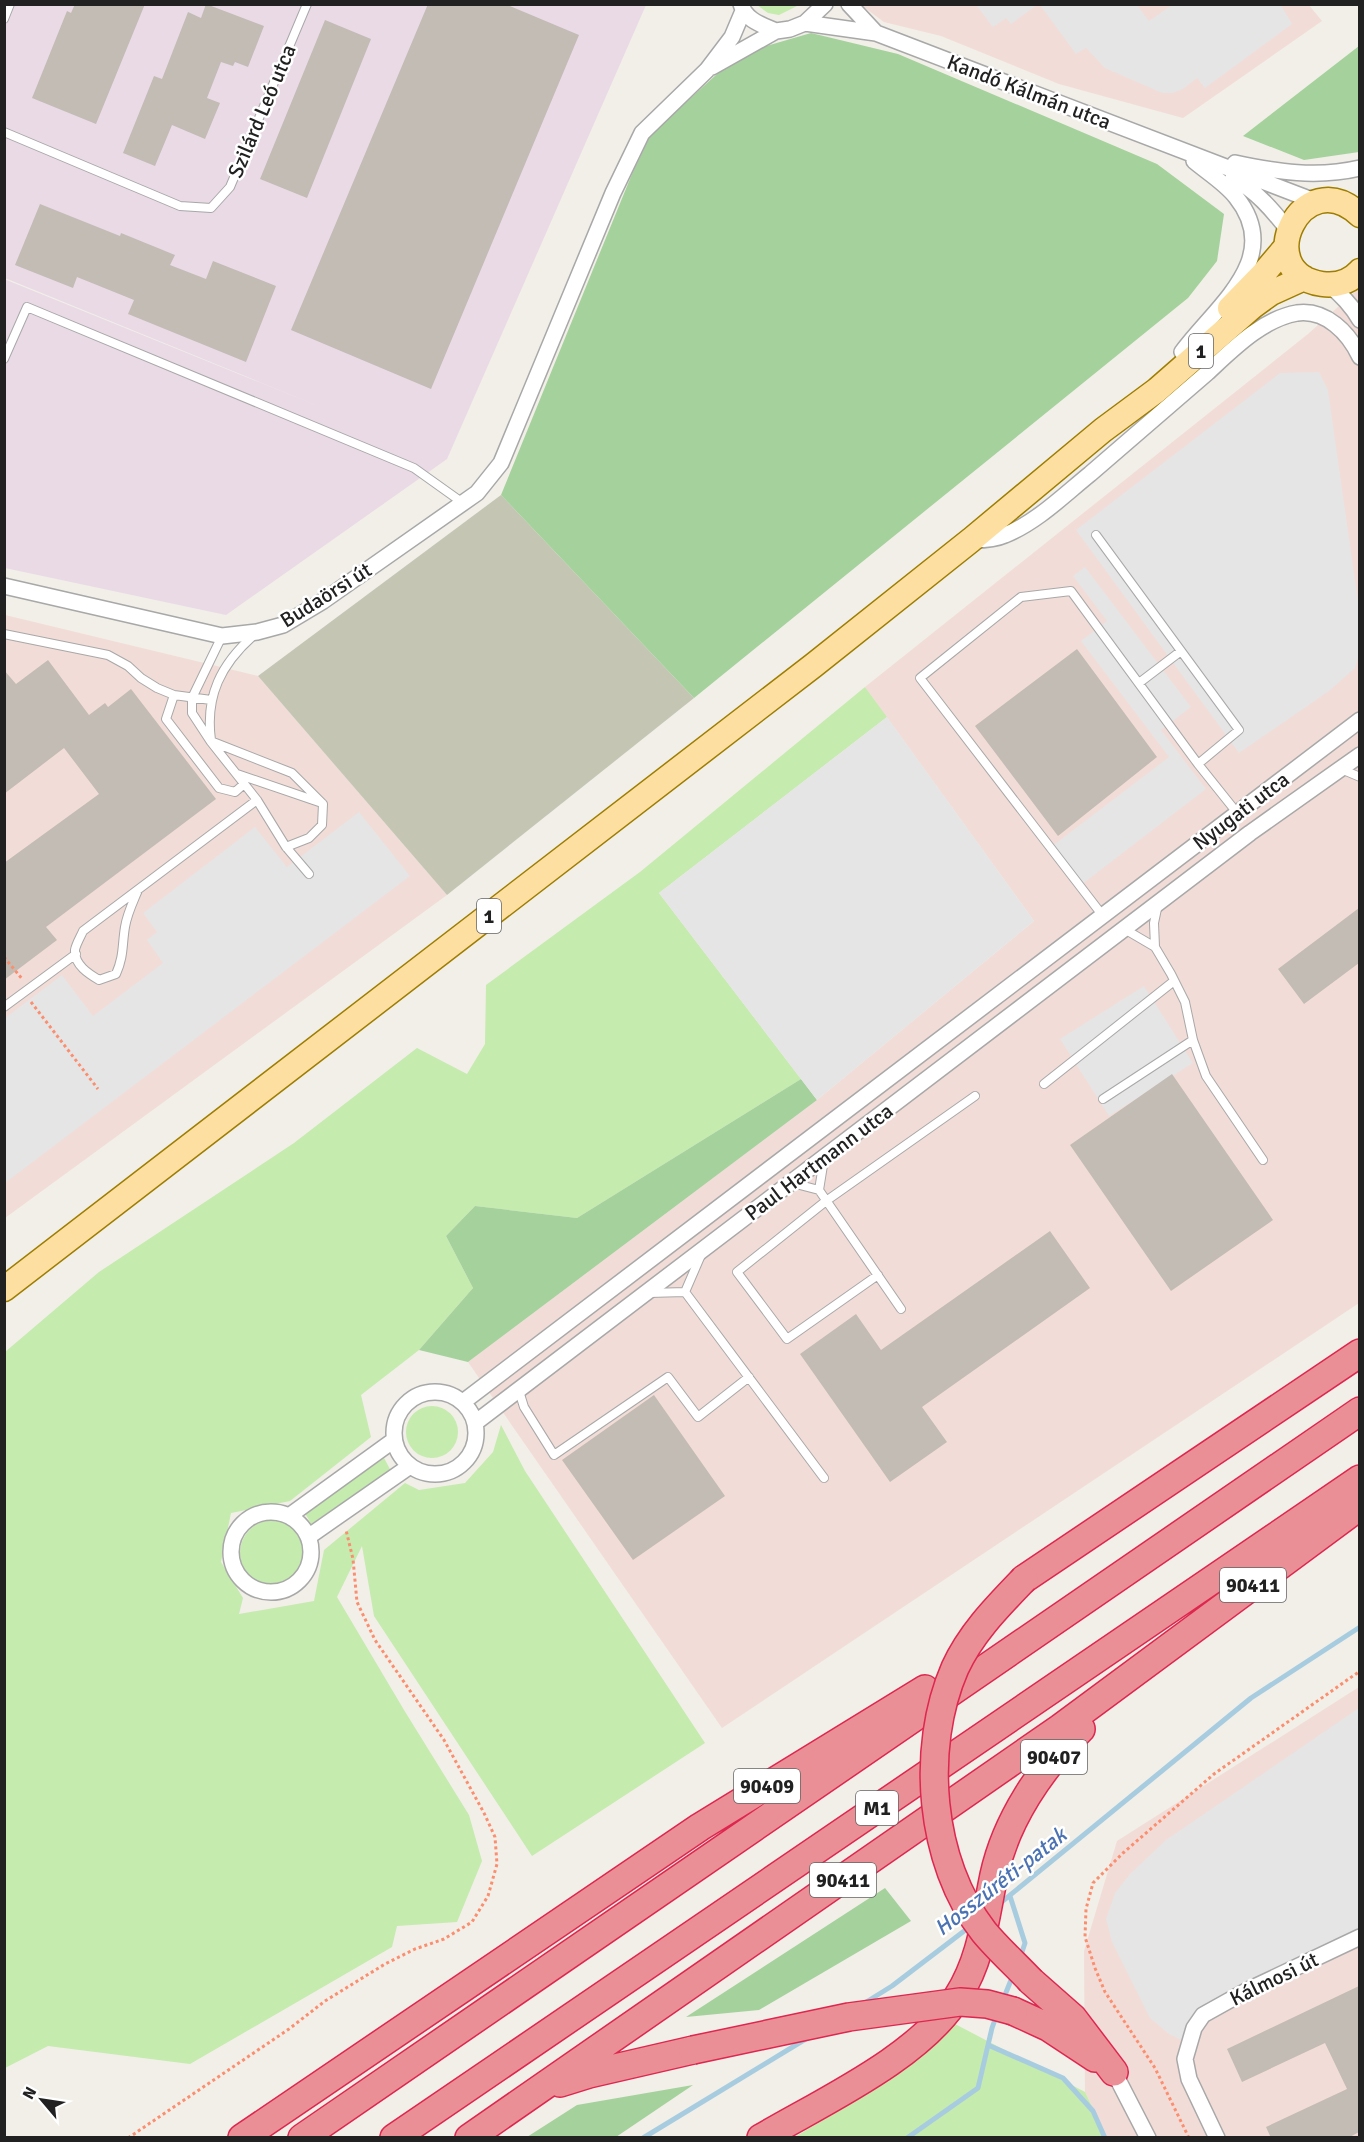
<svg xmlns="http://www.w3.org/2000/svg" width="1364" height="2142" font-family="Signika,sans-serif">
<rect width="100%" height="100%" fill="#f1efe8"/>
<path fill="#f2dcd7" d="M1308,4l14,17 -139,97 -124,-34 -118,-48 -57,-14 -23,-17z
M1359,288v1015l-637,425 -254,-366 349,-262 217,-179 -169,-234 443,-353z
M5,615l253,61 189,219 -442,323z
M1359,1687v450h-252l-22,-45 -1,-141 33,-110z"/>
<path fill="#eadae5" d="M5,5h641l-199,454 -221,156 -221,-47 -1,-289 319,129 -318,-130z"/>
<path fill="#c4c6b3" d="M501,495l193,203 -247,197 -189,-219z"/>
<path fill="#c5ebae" d="M757,5h42l-20,10 -11,-2z
M865,687l22,30 -228,176 142,186 -224,139 -102,-12 -29,30 27,52 -54,62 -58,45 10,42 -81,64 -59,12 -10,49 22,36 -4,16 75,-13 10,-51 81,-67 14,7 46,-7 28,-31 8,-27 24,46 180,272 -173,113 -158,-240 -12,-70 -25,51 67,113 65,105 13,46 -25,61 -60,4 -5,21 -202,117 -142,-18 -43,22v-716l94,-80 195,-129 123,-95 50,26 18,-30 1,-59 154,-113z
M406 1432a26 26 0 1 1 52 0a26 26 0 1 1-52 0Z
M384,1458l7,13 -80,53 -6,-11z
M240 1553a33 33 0 1 1 66 0a33 33 0 1 1-66 0Z
M955,2024l130,68 22,45 -314,1 96,-57z"/>
<path fill="#a5d19c" d="M811,33l87,21 259,110 67,50 -7,47 -29,37 -494,400 -193,-203 131,-321 19,-40 88,-80z
M1359,46v106l-55,8 -61,-24z
M801,1079l16,21 -349,262 -49,-12 54,-62 -27,-52 29,-30 102,12z
M885,1888l26,33 -152,89 -73,7z
M693,2085l-77,52h-89l50,-32z"/>
<path fill="#e5e5e5" d="M976,5h61l-26,19 -5,-6 -13,9z
M1040,5h97l12,16 23,-16h109l11,19 -87,64 -8,-10 -14,11 -10,4h-11l-57,-25 -19,-20 -10,6z
M1319,372l9,18 31,218v47l-4,13 -26,23 -90,62 -163,-223 204,-157z
M1085,567l106,140 -30,23 45,59 -125,96 -30,-38 118,-90 -88,-116 26,-20 -34,-45z
M887,717l147,204 -217,179 -158,-207z
M359,812l51,64 -405,307v-165l57,-43 31,41 70,-53 -16,-23 10,-8 -14,-19 112,-86 32,40z
M1144,986l49,77 -84,53 -49,-77z
M1359,1708v230l-156,77 -15,28 -19,-9 -19,-16 -38,-76 -6,-23 9,-26 15,-19 36,-34z"/>
<g fill="none" stroke-linecap="round" stroke-linejoin="round">
<path stroke="#a8ccdf" stroke-width="5" d="M1010,1896l15,47 -5,15
M998,1905l253,-207 109,-71
M1003,2000l10,-25
M863,2004l29,-18 80,-61
M988,2045l75,33 30,33 12,27
M643,2138l166,-101
M907,2138l71,-50 14,-60 5,-14"/>
</g>
<path fill="#c2bcb4" d="M75,4h70l-49,120 -64,-26 35,-87 4,2z
M206,4l58,22 -16,41 -13,-5 -2,4 -12,-4 -14,36 13,5 -15,36 -33,-14 -17,41 -32,-13 31,-77 8,3 26,-67 13,6z
M428,4h77l74,31 -148,354 -140,-59z
M325,20l46,19 -64,159 -47,-19z
M40,204l80,32 1,-3 54,22 -5,10 36,14 7,-18 63,25 -30,76 -118,-48 6,-14 -57,-23 -4,11 -58,-23z
M1077,649l80,108 -99,79 -83,-110z
M48,660l41,55 16,-12 3,4 23,-18 85,110 -170,128 11,13 -53,40v-117l95,-69 -35,-46 -60,46v-124l12,14z
M1359,908v55l-55,41 -26,-35z
M1172,1074l101,146 -102,71 -101,-146z
M1050,1231l40,57 -168,119 25,35 -57,40 -90,-128 56,-40 25,36z
M654,1395l71,101 -92,64 -71,-100z
M1359,1986v146l-11,6h-77l-5,-11 81,-38 -22,-46 -83,39 -15,-33z"/>
<g fill="none" stroke-linecap="round" stroke-linejoin="round">
<defs>
<path id="service" d="M4,19l6,-15
M4,132l176,74 31,2 19,-21 77,-183
M4,359l23,-52 387,161 49,35
M1096,535l143,195 -41,34
M4,634l104,21 20,11 13,12 16,10 17,7 37,5
M222,636l-30,62v15l19,29 46,58 29,47 23,27
M1139,683l42,-32
M174,695l-8,24 53,69 16,4 9,-8
M211,740c-6,-44 10,-76 43,-105
M213,742l79,31 31,31 -1,21 -13,13 -23,9
M1341,769l19,8
M237,774l85,29
M138,890c-5,12 -11,24 -13,37 -3,18 -1,29 -9,47l-17,6c-10,-6 -25,-15 -24,-30 1,-6 6,-14 8,-19l174,-131
M1103,916l-183,-238 101,-81 50,-6 127,173 40,50
M1126,930l29,17 16,27 14,28 8,38 13,36 57,84
M1155,947l-1,-24 4,-19
M4,1007l72,-53
M1044,1084l130,-103
M1103,1099l90,-59
M792,1183l27,7 82,119
M819,1190l5,-31
M878,1275l-91,64 -50,-67 89,-71 149,-105
M685,1292l139,186
M685,1292l16,-37
M649,1293l36,-1
M519,1391l5,16 30,48 114,-78 30,40 51,-40"/>
<path id="minor" d="M741,4c4,16 21,21 35,27
M849,4l27,29
M805,23l71,10 441,169
M712,67l64,-36 14,-2 15,-6 20,-19
M1235,163c42,9 82,15 125,5
M1233,178c23,13 39,31 55,52
M1329,285c13,10 23,21 31,35
M1182,352c34,-46 103,-94 54,-155 -11,-14 -29,-25 -42,-36
M974,540c10,0 22,-1 31,-5 32,-13 59,-40 85,-61 39,-34 78,-67 117,-101 25,-23 55,-54 90,-60 29,-4 52,20 63,44
M4,586l218,50 35,-4 26,-7 40,-24 154,-108 24,-30 112,-270 29,-60 65,-63 25,-33 11,-26
M394 1433a41 41 0 1 1 82 0a41 41 0 1 1-82 0Z
M463,1402l897,-682
M475,1423l775,-590 110,-78
M231 1552a40 40 0 1 1 80 0a40 40 0 1 1-80 0Z
M289,1516l105,-76
M308,1537l102,-71
M1114,2072l34,66
M1217,2138l-28,-59 -4,-20 9,-31 9,-13 43,-24 114,-54"/>
<path id="primary" d="M1360,215c-58,-55 -111,58 -38,69 14,2 28,-2 38,-13
M1230,308l34,-35 22,-26
M4,1289l810,-624 157,-125 132,-110 54,-40 96,-84 18,-13 33,-15"/>
<path id="motorway" d="M1024,1579l336,-226
M1031,1981l42,37 41,54
M1013,2011l35,16 47,31
M560,2083l29,-9 104,-24
M242,2138l458,-311 225,-138
M302,2138l1058,-727
M394,2138l966,-659
M469,2138l591,-410 300,-222
M761,2138c61,-36 160,-81 197,-142 24,-38 27,-78 36,-121 12,-55 47,-107 87,-146"/>
</defs>
<use href="#service" stroke="#a8a8a8" stroke-width="10"/>
<use href="#minor" stroke="#a8a8a8" stroke-width="18"/>
<use href="#primary" stroke="#9e7d00" stroke-width="27"/>
<use href="#motorway" stroke="#de264f" stroke-width="30"/>
<path stroke="#fb8e6f" stroke-width="3" stroke-dasharray="3 3" stroke-linecap="butt" d="M4,957l19,23
M31,1002l67,87
M128,2138l161,-109 36,-28 60,-37 30,-15 29,-10 28,-17 16,-26 9,-32 -2,-27 -11,-24 -40,-73 -69,-100 -18,-38 -4,-43 -7,-29
M1189,2138l-34,-70 -50,-76 -10,-24 -10,-31 1,-28 7,-26 30,-30 91,-79 146,-103"/>
<use href="#service" stroke="#fff" stroke-width="8"/>
<use href="#minor" stroke="#fff" stroke-width="15"/>
<use href="#primary" stroke="#fde0a1" stroke-width="24"/>
<use href="#motorway" stroke="#e98f95" stroke-width="27"/>
<defs>
<path id="motorway-bridge" d="M1024,1579c-26,27 -53,54 -69,89 -35,80 -26,194 29,264 14,17 32,33 47,49
M693,2050l156,-33 111,-15 27,2 26,7"/>
</defs>
<use href="#motorway-bridge" stroke="#de264f" stroke-width="30" stroke-linecap="butt"/>
<use href="#motorway-bridge" stroke="#e98f95" stroke-width="27"/>
</g>
<g text-anchor="middle" stroke-width="5" stroke-linejoin="round" paint-order="stroke">
<g fill="#fff" stroke="#646464" stroke-width="1.5">
<rect x="1189" y="334" width="24" height="34" rx="4.5"/>
<rect x="477" y="899" width="24" height="34" rx="4.5"/>
<rect x="1220" y="1568" width="66" height="34" rx="4.5"/>
<rect x="1021" y="1740" width="66" height="34" rx="4.5"/>
<rect x="734" y="1769" width="66" height="34" rx="4.5"/>
<rect x="856" y="1791" width="42" height="34" rx="4.5"/>
<rect x="810" y="1863" width="66" height="34" rx="4.5"/>
</g>
<g font-size="20" font-weight="bold" fill="#212121">
<text x="1201" y="358">1</text>
<text x="489" y="923">1</text>
<text x="1253" y="1592">90411</text>
<text x="1054" y="1764">90407</text>
<text x="767" y="1793">90409</text>
<text x="877" y="1815">M1</text>
<text x="843" y="1887">90411</text>
</g>
<g font-size="21" fill="#212121" stroke="#fff">
<text transform="translate(1029 92) rotate(21)" y="7">Kandó Kálmán utca</text>
<text transform="translate(262 111) rotate(-67)" y="7">Szilárd Leó utca</text>
<text transform="translate(326 595) rotate(-32)" y="7">Budaörsi út</text>
<text transform="translate(1241 811) rotate(-37)" y="7">Nyugati utca</text>
<text transform="translate(819 1162) rotate(-37)" y="7">Paul Hartmann utca</text>
<text transform="translate(1274 1979) rotate(-26)" y="7">Kálmosi út</text>
</g>
<g font-size="22" font-style="italic" fill="#4b72b3" stroke="#fff">
<text transform="translate(1000 1881) rotate(-38)" y="8">Hosszúréti-patak</text>
</g>
</g>
<rect width="1364" height="2142" fill="none" stroke="#212121" stroke-width="12"/>
<g transform="translate(42 2100) rotate(299)" stroke="#ffffff" stroke-width="4.5" paint-order="stroke">
<path d="M0-4.5L10 22L0 15L-10 22Z" fill="#212121"/>
<text y="-9" font-size="16" font-weight="bold" text-anchor="middle" fill="#212121">N</text>
</g>
</svg>
